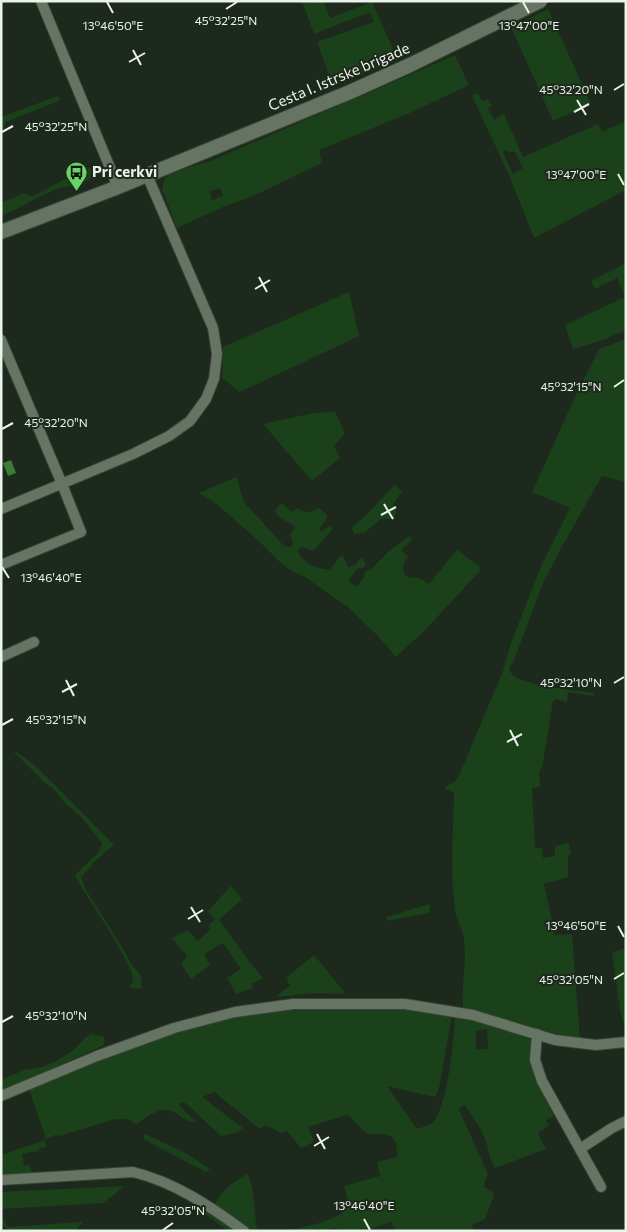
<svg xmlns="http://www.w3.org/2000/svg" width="627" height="1232" font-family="Commissioner,sans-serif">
<rect width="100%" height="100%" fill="#1d291c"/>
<path fill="#1a411a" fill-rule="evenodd" d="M302,1h22l6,17 42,-16 26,58 -65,26 -16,-44 57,-20 -4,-10 -56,22z
M548,9l43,95 -38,17 -42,-94z
M455,55l14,30 -57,27 -93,38 3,13 -71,34 -28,10 -46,21 -15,-39 2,-8 6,-8 43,-13zM220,188l3,8 -11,4 -2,-9z
M478,93l4,8 6,-2 4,7 -4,2 6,12 10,-6 19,43 75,-33 4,8 24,-11v69l-92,48 -25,-63 -37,-79zM507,150l2,3 5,-2 9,17 -10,6 -10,-22z
M58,96l3,4 -55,22 -3,8h-2v-13z
M95,166l4,1 2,2c-5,6 -15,13 -23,16 -6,2 -13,1 -19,3 -20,8 -38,20 -58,28v-14l10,-3 12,-6 7,3 5,-1 40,-21z
M626,263v67l-23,10 -30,9 -8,-24 60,-28 -8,-19 -22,11 -4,-8z
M349,292l10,44 -119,56 -18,-14 1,-31z
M626,339v143l-24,-6 -42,74 -17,33 -29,77c-3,4 -5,7 -4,11 4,14 69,20 84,22v3l-26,-4 -1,10 -11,-3 -3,2 -11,67 -3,4 1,15 -8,1 3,60h7l1,10 12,-2v-10l14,-3 2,11 -3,2v21l-24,7 11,51 17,-1 8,105 -17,-3 -78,-21 -22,-8c-2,-22 4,-46 1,-68 -1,-11 -8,-19 -9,-29 -5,-38 -2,-77 -1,-115l-1,-3 -8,-3v-2l9,-5 4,-4 45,-107 8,-28 20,-51 12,-30 27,-54 -38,-16 43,-95 24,-48z
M335,412l10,21 -11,13 6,12 -28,23 -49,-57 51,-11z
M237,477c2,8 4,20 8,26l39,43 6,1 3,-2 -3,-11 6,-7 -18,-11 -3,-6 7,-7 10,9 5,-4c10,6 11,5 21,0 14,8 9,10 1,21l1,2 11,-5 1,4 -19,21 -11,-4 -5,4c4,6 9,13 16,15 5,2 11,3 17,4 5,-5 6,-11 13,-15l5,12 7,-2 7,-8 4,9 -3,2h-5l-10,13 8,6 7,-8 2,-7 8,-5 16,-16 21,-15 2,4 -11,10 7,7c-5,6 -7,11 -3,18l3,2 11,1 10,6 28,-34 22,16 1,5 -56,60 -27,25h-2l-17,-20 -29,-28 -44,-31 -15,-7 -10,-8 -20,-20 -46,-40 -15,-9z
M395,485l7,7 -9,12 3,8 -2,7h-13l-17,14 -10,1 -2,-7 13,-11z
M15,751l18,13 18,17 63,64 -18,15 -15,17 5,13 31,49 17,29c6,3 9,14 7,21l-11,-1 -1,-3c3,-2 4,-2 4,-6 2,-12 -48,-85 -57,-101v-4l22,-21 4,-9 -2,-3 -18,-23 -19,-17 -10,-13 -10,-6 -4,-5 -25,-25z
M231,886l11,13 -23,21 30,41 14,17 -12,6 2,4 -17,6 -9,-16 14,-9 -18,-26 -19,11 6,11 -19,14 -10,-15 6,-8 -15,-18 16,-8 10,11 13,-12 -3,-3 7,-7 -7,-8z
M429,904l1,4 -1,5 -42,8v-4z
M626,948v84l-6,-22 -8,-58z
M314,955l32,39 -30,-1 -41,4 15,-12 -4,-7z
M410,1007l40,8 1,5 -12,68 -2,6 -3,3 -47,-11 30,43c5,-2 14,-4 17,-8 14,-18 19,-79 21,-102l4,-3 36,8 34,13 2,3 11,49 12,27 -8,4 3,6 -11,7 8,16 -51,19c-6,-8 -6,-18 -9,-27 -5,-13 -14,-25 -21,-36l-6,3v2l29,64 -3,6 -1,7 8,4 2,4 -9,24 -13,6 2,6h-78l-5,-9 -27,9h-19l-10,-3 -15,3h-34c16,-4 56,-10 63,-26l-5,-19 36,-10 -3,-14 21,-5c-2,-12 -1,-23 -17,-23 -4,0 -8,1 -12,0 -8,-3 -14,-14 -22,-19l-39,12 6,14 -7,5 -6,2 -14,-17 -6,2 -15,-8 -6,4 -46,-37 -12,5 41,31 -7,5 -15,3 -37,-34 -6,2 18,18c-14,2 -20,-18 -40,-10 -8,3 -13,9 -20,12l-8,-5h-13l-56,17 -4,-1 -9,4 -17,-50 89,-39 101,-31 58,-11zM487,1029l1,20h-12v-18z
M91,1033c4,4 9,2 13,4v8l-103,47v-12l23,-10 18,-3 12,-5 19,-11 10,-11z
M145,1134l41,19 24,16 -4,3 -63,-33z
M45,1140l1,7 -7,1 -1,3 -16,3 2,12 6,-1 2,8 10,-1v2l-41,3v-22z
M248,1174l4,13 5,44h-8l-34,-25c3,-15 21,-25 33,-32z
M125,1186l-22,17 -102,6v-17z
M195,1202l41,29h-8l-35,-26z
M1,1216l7,11 75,-5 -8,9h-67l-7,-8z"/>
<path fill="#3d7b3b" d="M11,460l5,13 -8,3 -5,-13z"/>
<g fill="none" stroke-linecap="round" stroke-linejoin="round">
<defs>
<path id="street" d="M41,1l77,186
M1,340l61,144 19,48 -80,33
M1,509l132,-55 36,-18 21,-15 16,-22 8,-20 3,-25 -4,-26 -66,-153
M1,657l33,-15
M537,1034l-2,26 7,21 59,106
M1,1096l96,-40 77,-28 61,-16 58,-8h112l68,11 82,25 41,5 30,-3
M580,1149l32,-21 14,-7
M1,1180l132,-8c41,10 77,34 111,59"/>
<path id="secondary" d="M1,232l117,-45 232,-95 60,-27 130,-64"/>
</defs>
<use href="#street" stroke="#394338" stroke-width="12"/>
<use href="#secondary" stroke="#394338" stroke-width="16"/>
<use href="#street" stroke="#667464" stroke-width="10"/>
<use href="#secondary" stroke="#667464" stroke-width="14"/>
</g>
<path fill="none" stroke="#eaf2e9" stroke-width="2" d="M107,2l6,11M523,2l6,11M226,9l11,-7M133,50l8,15M129,62l16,-9M614,90l10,-6M577,100l9,15M574,112l15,-8M2,132l11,-6M618,174l6,11M259,277l8,15M255,289l15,-9M614,387l10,-7M2,429l11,-6M384,504l9,15M381,515l15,-8M2,567l7,11M66,680l8,16M614,683l10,-6M62,692l15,-8M2,725l11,-6M510,730l8,16M507,742l15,-8M191,907l9,15M188,919l15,-9M618,926l6,11M614,979l10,-6M2,1022l11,-6M317,1134l8,15M314,1146l15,-9M364,1219l6,11M163,1230l10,-7"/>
<defs>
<symbol id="bus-pin" viewBox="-11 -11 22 30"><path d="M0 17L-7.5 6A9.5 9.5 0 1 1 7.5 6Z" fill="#67d465" stroke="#1d291c"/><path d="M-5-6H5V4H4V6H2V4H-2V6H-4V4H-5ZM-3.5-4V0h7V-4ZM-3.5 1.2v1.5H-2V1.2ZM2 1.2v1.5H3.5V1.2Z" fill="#111"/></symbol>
</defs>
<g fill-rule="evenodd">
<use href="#bus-pin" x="64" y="160" width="25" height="34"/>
</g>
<g text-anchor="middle" stroke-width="4" stroke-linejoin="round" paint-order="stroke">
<g font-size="15" fill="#eaf2e9" stroke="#1d291c">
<text transform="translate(339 77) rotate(-23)" y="5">Cesta I. Istrske brigade</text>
</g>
<g font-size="15" font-weight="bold" fill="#eaf2e9" stroke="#1d291c" text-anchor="start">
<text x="92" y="177">Pri cerkvi</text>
</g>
</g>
<g font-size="12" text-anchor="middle" fill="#eaf2e9" stroke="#1d291c" stroke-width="4" stroke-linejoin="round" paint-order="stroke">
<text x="226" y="25">45°32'25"N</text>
<text x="113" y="30">13°46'50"E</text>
<text x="529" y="30">13°47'00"E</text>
<text x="571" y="94">45°32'20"N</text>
<text x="56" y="131">45°32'25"N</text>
<text x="576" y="179">13°47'00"E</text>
<text x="571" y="391">45°32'15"N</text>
<text x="56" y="427">45°32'20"N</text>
<text x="51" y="582">13°46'40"E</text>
<text x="571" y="687">45°32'10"N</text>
<text x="56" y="724">45°32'15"N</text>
<text x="576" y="930">13°46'50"E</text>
<text x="571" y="984">45°32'05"N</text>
<text x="56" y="1020">45°32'10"N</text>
<text x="364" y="1210">13°46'40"E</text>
<text x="173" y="1215">45°32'05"N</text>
</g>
<rect width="627" height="1232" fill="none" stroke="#eaf2e9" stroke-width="5"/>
</svg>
